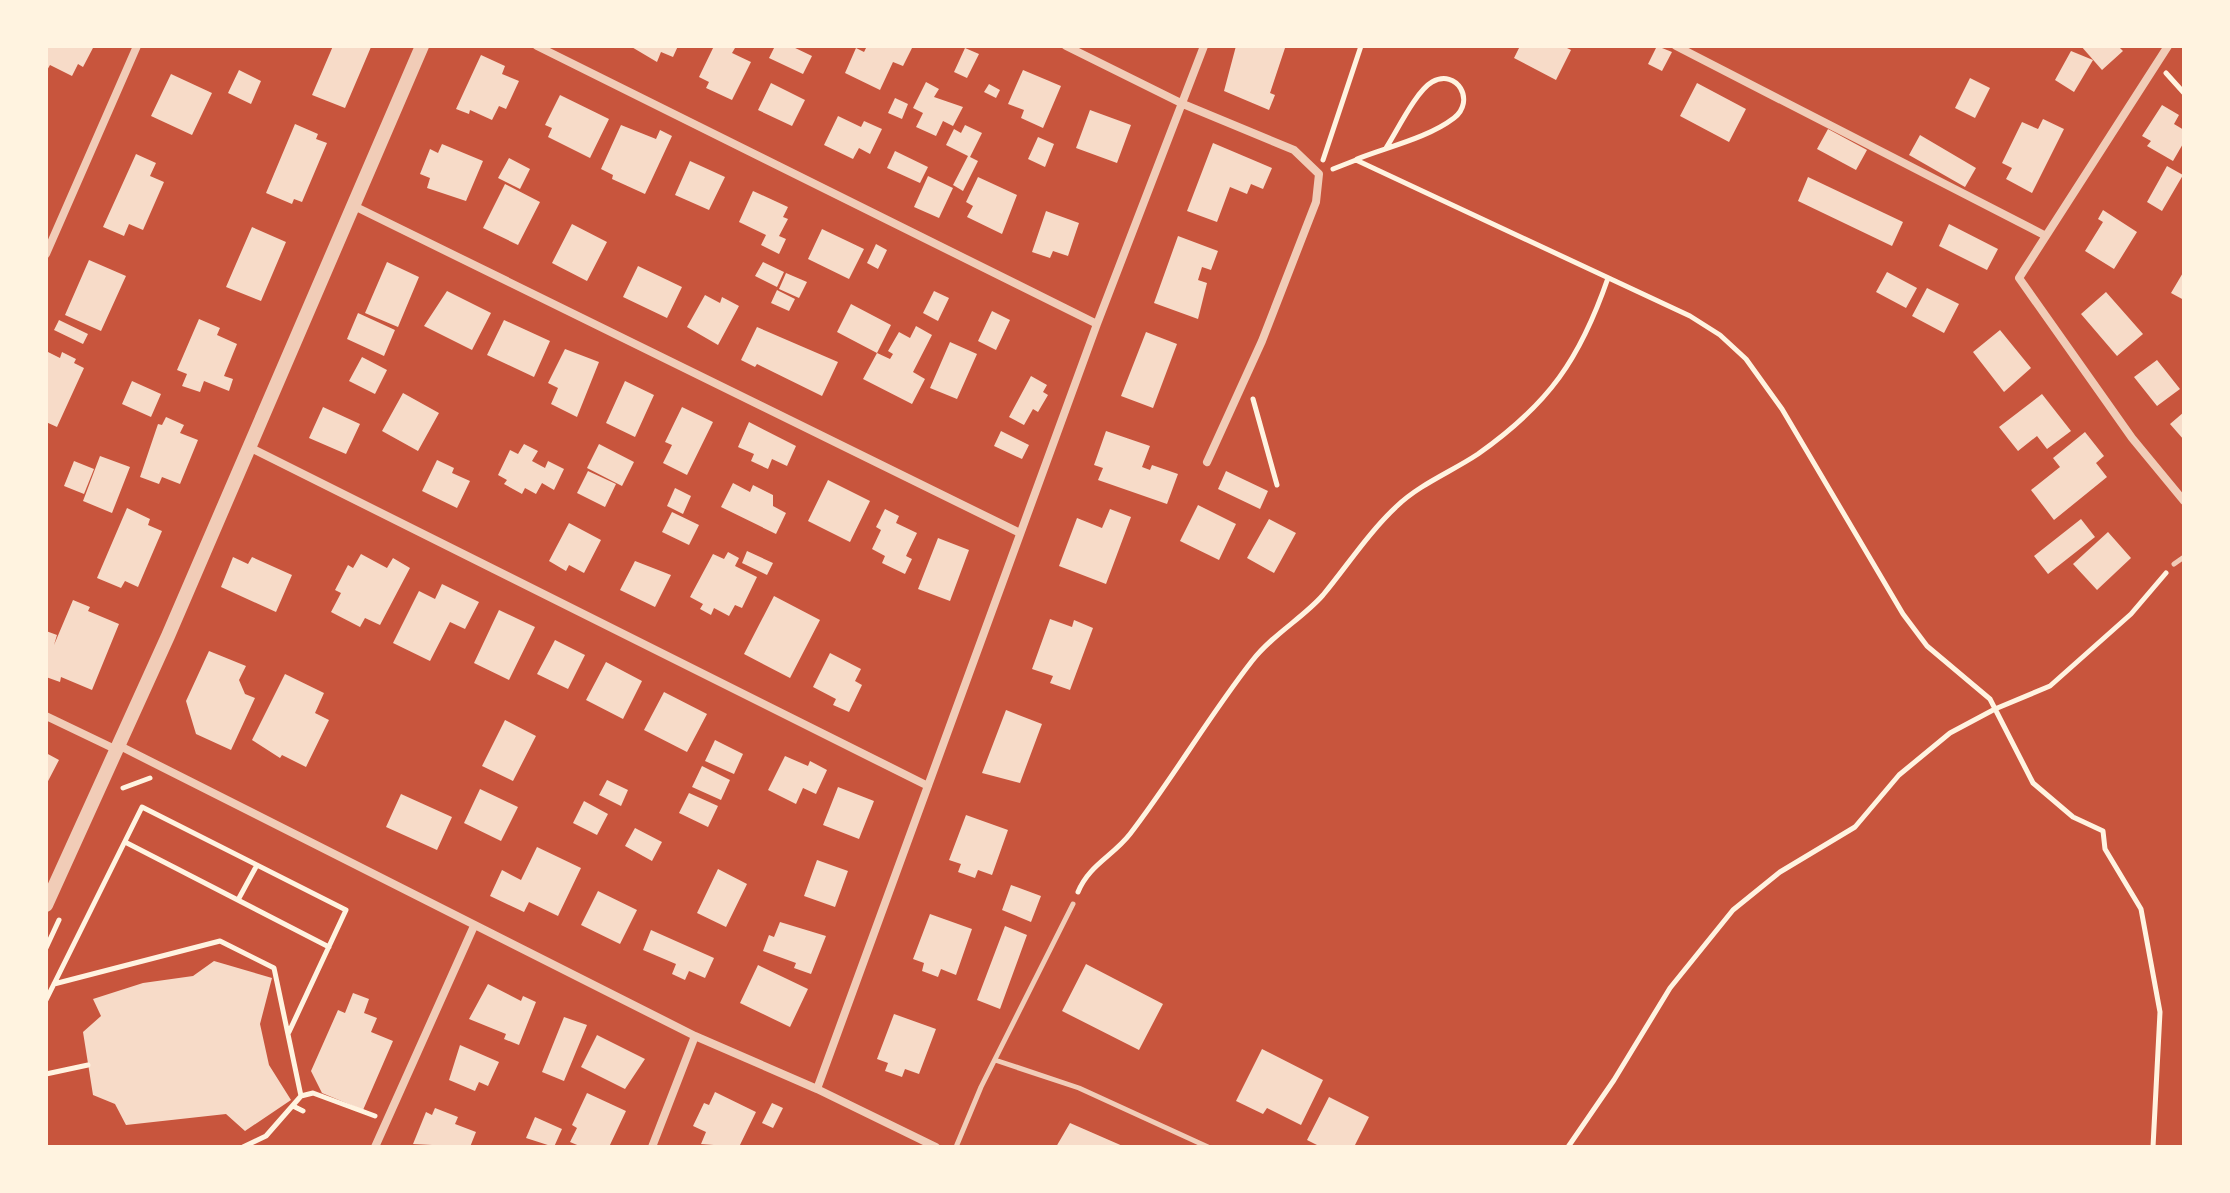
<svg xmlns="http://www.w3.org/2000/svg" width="2230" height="1193" font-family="'Fira Sans Condensed',sans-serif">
<rect width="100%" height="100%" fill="#c8553d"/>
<path fill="#f7dbc8" d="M46,46h48l-11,21 -5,-3 -6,12 -22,-11 -4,7z
M333,46l38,1 -26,61 -33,-13z
M630,46h48l-5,11 -12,-5 -4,10z
M714,46h17l4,2 -3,5 19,9 -19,38 -26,-12 3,-6 -10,-5z
M775,46h16l21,10 -9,18 -34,-16z
M867,46h46l-10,20 -10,-4 -13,28 -35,-17 11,-25 8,4z
M1236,46l49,2 -15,45 5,2 -6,15 -45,-19z
M1520,46h43l8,4 -15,30 -42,-22z
M1657,46l15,6 -10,19 -14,-7z
M2081,46h37l5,5 -21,19z
M965,48l14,6 -12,24 -13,-6z
M2071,51l22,9 -19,32 -19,-12z
M481,55l24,11 -3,8 17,7 -13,28 -7,-3 -7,14 -22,-10 -1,4 -13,-5z
M239,70l22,11 -10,23 -23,-11z
M1023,70l38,16 -18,42 -22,-10 3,-8 -16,-6z
M171,74l41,19 -20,42 -41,-19z
M1970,78l20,10 -15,30 -20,-10z
M926,82l13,7 -5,8 29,10 -10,19 -10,-5 -7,15 -20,-9 7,-14 -10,-5z
M771,83l34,17 -13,26 -34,-16z
M1697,83l49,26 -17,33 -49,-26z
M989,84l11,6 -4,8 -12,-6z
M560,95l49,24 -19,39 -42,-21 4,-9 -7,-3z
M895,98l13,6 -6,15 -14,-6z
M2162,105l17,10 -5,9 10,6v12l-11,19 -26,-15 4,-5 -9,-5z
M1090,110l41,15 -14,38 -41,-15z
M838,116l23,11 3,-6 18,8 -12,25 -11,-6 -6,11 -29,-14z
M2043,119l21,10 -32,64 -26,-14 6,-11 -10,-5 20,-41 16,7z
M295,124l23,10 -2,5 11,4 -25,59 -8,-3 -2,5 -26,-11z
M621,125l35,14 4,-9 12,6 -27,58 -33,-15 1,-4 -12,-6z
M965,125l17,8 -12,24 8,4 -15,30 -10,-6 15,-29 -22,-11 8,-16 7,4z
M1828,129l39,21 -11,20 -39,-21z
M1920,135l56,33 -11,19 -56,-32z
M1038,137l16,7 -9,23 -17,-8z
M1213,143l59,25 -9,21 -12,-5 -4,10 -17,-7 -13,35 -30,-11z
M442,144l41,17 -17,40 -39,-13 3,-10 -10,-4 10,-25 8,4z
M895,151l33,16 -8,16 -33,-15z
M136,154l20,9 -6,13 14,6 -21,48 -14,-6 -5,12 -21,-9z
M509,158l21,11 -10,20 -22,-11z
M690,161l35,16 -16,33 -34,-15z
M2167,166l16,9 -21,36 -15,-9z
M928,176l25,12 -14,30 -25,-11z
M978,177l39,18 -15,39 -35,-17 6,-11 -7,-4z
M1808,177l95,45 -11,24 -94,-45z
M505,184l35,18 -22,43 -35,-17z
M753,191l35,16 -5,10 5,2 -9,17 7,3 -7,15 -18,-9 5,-10 -27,-13z
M2103,210l34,22 -23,37 -29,-18 18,-29 -5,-3z
M1046,211l33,12 -11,33 -15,-5 -3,7 -18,-6z
M572,224l35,18 -20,39 -35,-18z
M1949,224l49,25 -11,21 -48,-24z
M252,227l34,15 -25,59 -35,-14z
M822,229l42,20 -15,30 -41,-20z
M1178,236l40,15 -7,19 -9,-3 -4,13 9,3 -9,36 -44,-16z
M876,244l11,6 -9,19 -11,-6z
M89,260l37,16 -25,55 -36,-16z
M387,262l32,15 -21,50 -33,-14z
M763,262l21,10 -7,15 -22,-11z
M638,266l44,21 -15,31 -44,-21z
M2184,271v29l-13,-7z
M1887,272l30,16 -11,20 -30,-16z
M786,273l21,9 -8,16 -20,-9z
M1927,288l32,16 -15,29 -32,-17z
M777,290l18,9 -6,12 -18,-8z
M447,291l44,22 -19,37 -48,-24z
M934,291l15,7 -11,23 -15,-8z
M2106,292l37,42 -26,22 -36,-42z
M705,295l15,8 2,-6 17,9 -21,39 -31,-18z
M851,304l40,21 -14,28 -40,-21z
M992,311l18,9 -14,30 -18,-9z
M358,313l37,17 -11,26 -37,-17z
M199,319l21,9 -3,7 20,9 -13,32 9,3 -4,12 -25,-10 -4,11 -18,-6 5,-12 -10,-4z
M59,320l29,14 -5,10 -29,-14z
M504,320l46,21 -16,36 -47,-22z
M916,326l16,9 -19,37 12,7 -13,25 -49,-25 14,-26 13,6 3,-5 -5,-3 11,-19 11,6z
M757,327l81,35 -16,34 -65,-32 -2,3 -14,-7z
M2000,330l31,38 -27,24 -31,-40z
M1146,332l31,12 -24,64 -32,-12z
M950,342l27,12 -20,45 -27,-11z
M565,349l34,13 -22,55 -26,-13 7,-16 -10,-5z
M48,352l12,6 2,-6 14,7 -2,4 10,5 -27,59 -11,-5z
M362,357l25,13 -12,24 -26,-13z
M2157,360l23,29 -23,17 -23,-29z
M1031,376l16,9 -4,7 5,3 -10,17 -5,-3 -9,16 -15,-8z
M132,381l29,13 -10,23 -29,-13z
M625,381l29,14 -19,42 -29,-14z
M403,393l36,20 -21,38 -36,-20z
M2042,394l29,37 -24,18 -10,-13 -19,15 -19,-24z
M323,407l37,17 -14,30 -37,-16z
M682,407l31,15 -26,53 -24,-12 9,-18 -7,-3z
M2184,412v28l-14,-16z
M166,417l18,8 -4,8 18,7 -18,44 -18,-7 -3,7 -19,-7 18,-53 4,1z
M749,422l47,24 -9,20 -15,-7 -4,10 -17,-8 3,-7 -16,-7z
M1001,431l28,14 -7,14 -28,-13z
M1106,431l44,15 -8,21 8,3 2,-5 26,9 -11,30 -69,-24 5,-12 -9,-3z
M2085,432l19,24 -8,7 11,14 -53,43 -23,-30 29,-23 -7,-9z
M524,444l14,7 -6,10 13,7 3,-7 16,8 -10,21 -12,-7 -6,11 -11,-6 -3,6 -18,-10 3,-4 -9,-5 12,-25 8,4z
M599,444l35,18 -12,24 -35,-18z
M100,456l30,11 -18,46 -29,-12z
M437,460l17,8 -2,5 18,8 -13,27 -35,-17z
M74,461l20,8 -10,25 -20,-8z
M588,471l28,13 -11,23 -28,-14z
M1226,471l42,20 -8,18 -42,-20z
M828,480l42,21 -20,41 -42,-21z
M733,483l17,9 3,-7 20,10v11l13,7 -10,21 -55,-27z
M675,488l16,8 -8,18 -16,-8z
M1198,505l38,19 -17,36 -39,-19z
M127,508l23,11 -2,6 14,6 -24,56 -13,-6 -4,7 -24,-10z
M885,509l14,7 -3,7 21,10 -11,23 6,3 -7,15 -23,-11 3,-7 -13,-7 9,-19 -5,-3z
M1110,509l21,8 -25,67 -47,-18 18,-48 25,10z
M672,512l27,13 -10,20 -27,-13z
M1269,519l27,14 -22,40 -27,-15z
M2081,519l14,18 -47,37 -14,-18z
M569,523l32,17 -17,33 -15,-8 -3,6 -17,-10z
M2108,532l23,26 -34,32 -24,-26z
M938,538l31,12 -19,51 -32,-12z
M747,551l26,12 -6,12 -25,-12z
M728,552l11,6 -4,8 22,11 -15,31 -7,-3 -6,11 -15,-8 -3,7 -11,-6 3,-5 -13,-7 23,-43 11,5z
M361,554l26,14 6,-10 17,10 -30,57 -15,-7 -5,9 -29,-15 10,-19 -6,-3 13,-25 5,3z
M233,557l15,7 4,-7 40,18 -16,37 -55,-25z
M635,561l36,14 -16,32 -35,-17z
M442,584l37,18 -14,27 -15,-7 -20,39 -37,-18 26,-52 16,8z
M774,596l46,24 -30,58 -46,-24z
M73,600l17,7 -2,4 31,13 -27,66 -31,-13 -1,5 -14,-5v-46l11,4 -3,10z
M499,610l36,17 -26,53 -35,-17z
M1050,619l22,8 2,-7 19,8 -23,62 -20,-7 3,-7 -21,-7z
M555,640l30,15 -17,34 -31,-15z
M209,651l37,15 -7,14 6,14 10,4 -24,52 -35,-16 -10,-33z
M830,653l31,16 -6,12 7,4 -13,27 -16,-7 3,-6 -23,-12z
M606,662l36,19 -19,38 -37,-19z
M285,674l39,19 -9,20 14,7 -23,47 -24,-12 -2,3 -28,-18z
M664,692l43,22 -20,38 -43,-22z
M1006,710l36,14 -22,59 -38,-10z
M505,720l31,16 -23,45 -31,-15z
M715,740l28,14 -9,20 -29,-13z
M46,753l13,7 -13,25z
M785,756l23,10 2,-5 17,9 -11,24 -13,-6 -7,16 -28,-14z
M702,766l28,14 -9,20 -29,-13z
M607,780l21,10 -7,16 -22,-11z
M838,787l36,14 -15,38 -36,-14z
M480,789l38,18 -17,34 -37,-18z
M689,793l29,13 -10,21 -29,-14z
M401,794l51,23 -15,33 -51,-23z
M584,801l24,13 -11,21 -24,-12z
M966,815l42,15 -16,45 -14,-5 -3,8 -17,-6 3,-8 -12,-4z
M635,828l27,14 -10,19 -27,-15z
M537,847l44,21 -23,48 -29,-14 -5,10 -34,-16 12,-26 19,10z
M817,860l31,11 -13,36 -31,-11z
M718,869l29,15 -21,43 -29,-14z
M1011,885l30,11 -10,26 -29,-12z
M598,891l39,19 -17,34 -39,-19z
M930,914l42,15 -16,46 -15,-6 -3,8 -16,-6 2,-8 -11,-4z
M780,922l46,14 -15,38 -17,-6 2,-5 -33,-12 6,-16 5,2z
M1005,926l22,9 -27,74 -23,-9z
M651,930l63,28 -9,20 -16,-7 -4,9 -13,-6 4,-10 -33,-14z
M214,961l58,17 -12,46 9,41 22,35 -46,31 -19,-17 -100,11 -11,-21 -22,-9 -10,-63 18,-16 -8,-17 50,-16 50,-7z
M1086,964l77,40 -24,46 -77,-39z
M758,965l50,24 -18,38 -50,-24z
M488,984l33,17 2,-5 13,6 -17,43 -15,-6 2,-5 -37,-15z
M353,993l16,6 -5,14 13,5 -6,14 22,9 -30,69 -41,-17 -11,-22 27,-61 7,3z
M894,1014l42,15 -17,45 -14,-5 -3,8 -17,-6 3,-8 -11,-4z
M564,1017l23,8 -23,56 -22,-9z
M597,1035l48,24 -20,30 -44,-22z
M460,1045l39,17 -11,24 -9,-4 -4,9 -26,-11z
M1262,1049l61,31 -22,45 -34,-17 -4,6 -27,-13z
M715,1092l41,20 -17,35 -38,-3 5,-12 -13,-6 11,-23 5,2z
M587,1093l39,18 -17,36h-27l-12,-5 7,-14 -5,-3z
M1329,1097l40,20 -15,30h-33l-14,-7z
M772,1103l11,5 -10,20 -11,-5z
M435,1108l23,9 -3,7 21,8 -6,15 -57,-3 13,-32 6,3z
M535,1117l27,12 -8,18 -28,-9z
M1070,1123l55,24h-69z"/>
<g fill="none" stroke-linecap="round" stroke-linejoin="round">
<path stroke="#fff3e0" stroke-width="5" d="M2166,73l18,20
M1357,159c30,-12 71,-21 97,-41 22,-17 3,-50 -22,-36 -16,9 -35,49 -46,66
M1323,160l38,-114
M1333,169l23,-9 334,156 30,19 26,24 36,50 121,205 24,32 63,53 43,84 40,34 30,14 2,18 36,60 19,103 -7,135
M1253,399l24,86
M123,788l27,-10
M125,842l204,105
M1078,892c11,-27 35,-36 52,-58 43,-56 79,-118 122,-173 21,-27 51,-43 71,-66 24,-29 46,-63 74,-89 23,-22 54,-34 81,-52 71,-50 102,-95 130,-176
M238,900l19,-35
M46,948l13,-28
M54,984l166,-43 54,27 27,128 -35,40 -23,11
M46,1000l96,-193 204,103 -57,122
M46,1074l42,-9
M301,1096l12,-3 62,23
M293,1106l10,5
M1568,1147l46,-67 56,-92 63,-78 47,-38 75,-45 44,-52 51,-42 45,-24 55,-23 81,-72 35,-41"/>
<path stroke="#f1ccb7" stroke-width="5" d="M2174,564l10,-7
M995,1060l84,28 129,59
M956,1147l25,-60 92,-183"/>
<path stroke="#f1ccb7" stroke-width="8" d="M537,46l560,278
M1066,46l117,58 111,46 25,24 -3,28 -54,139 -55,121
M1676,46l370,190
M2168,46l-149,232 113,160 52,63
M352,205l668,328
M46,254l91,-208
M249,447l679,339
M46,716l71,34
M120,746l575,290 122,53
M375,1147l99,-221
M652,1147l43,-111
M936,1147l-119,-58 280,-765 107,-278"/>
<path stroke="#f1ccb7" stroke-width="14" d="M46,905l122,-269 254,-590"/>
</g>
<rect width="2230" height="1193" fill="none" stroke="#fff3e0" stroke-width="96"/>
</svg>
